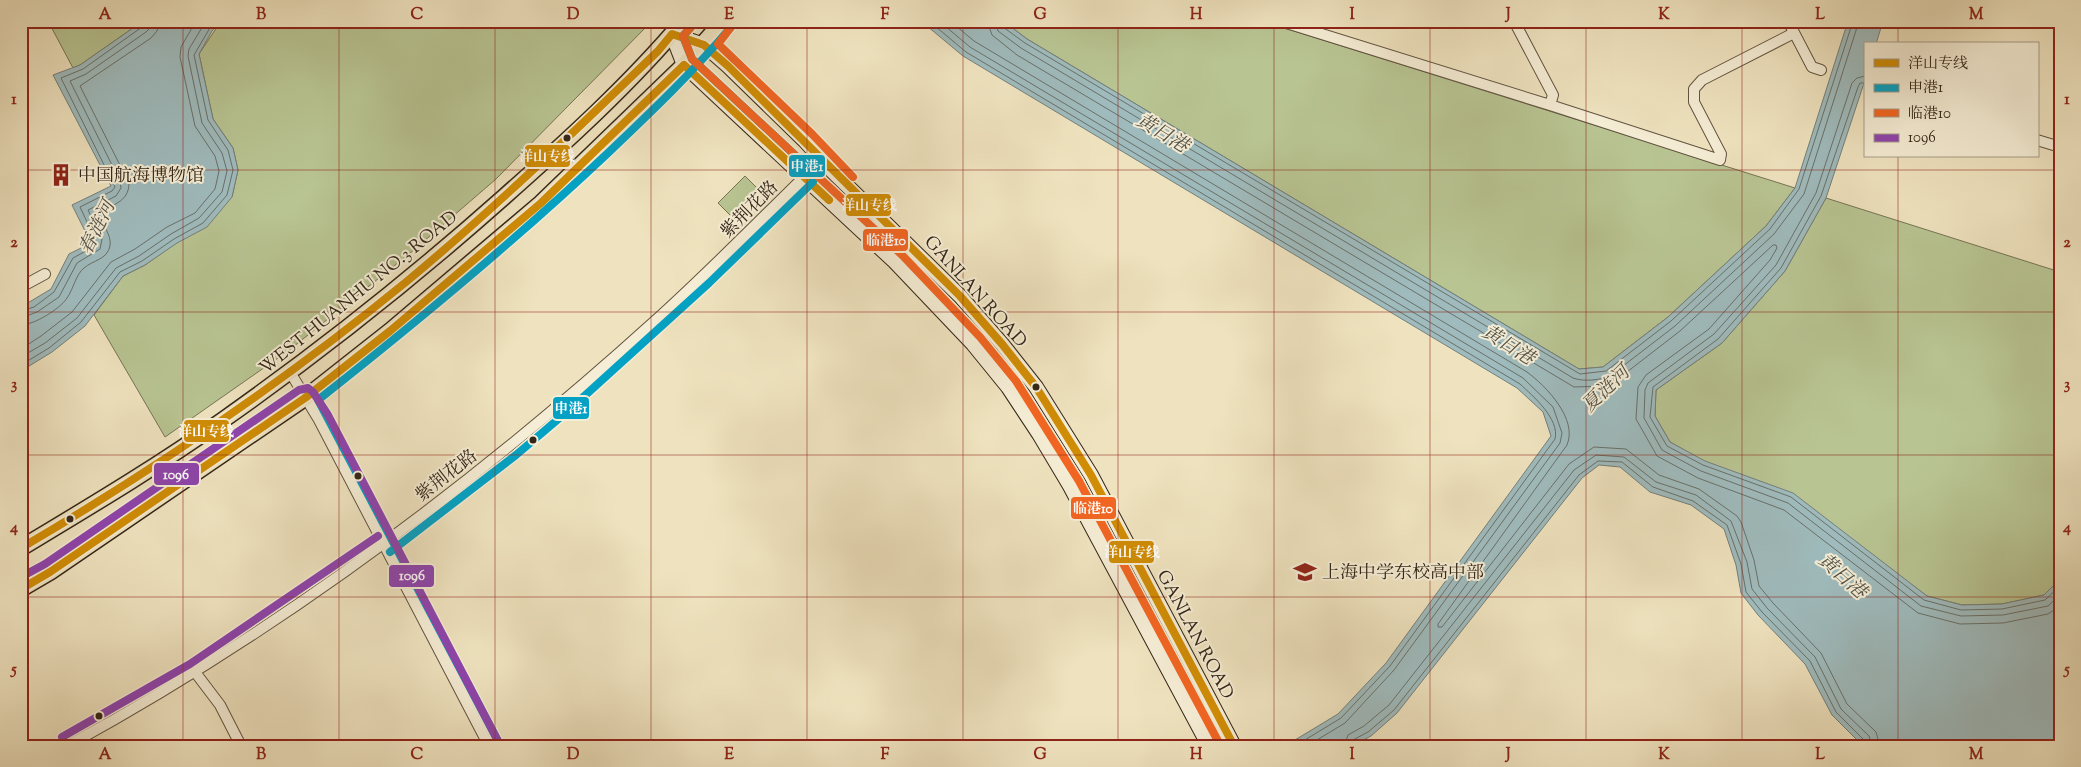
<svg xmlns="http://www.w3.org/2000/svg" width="2081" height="767" font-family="'Sorts Mill Goudy','Noto Serif SC',serif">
<rect width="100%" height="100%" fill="#efe3bf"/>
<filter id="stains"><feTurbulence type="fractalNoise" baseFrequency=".004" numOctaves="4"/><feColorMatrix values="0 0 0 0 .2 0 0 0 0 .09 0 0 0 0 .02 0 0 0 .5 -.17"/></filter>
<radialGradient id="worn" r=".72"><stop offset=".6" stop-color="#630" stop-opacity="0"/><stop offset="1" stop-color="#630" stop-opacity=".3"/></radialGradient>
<path fill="#b8c492" stroke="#767454" d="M48,21h95l-63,44 -7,3z
M221,21h431l-156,158 -87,75 -121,97 -123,86 -71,-122 29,-39 22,-11 31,-22 56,-46 6,-27 -5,-22 -20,-29 -14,-65z
M1003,21h259l533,167 -29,38 -98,91 -65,50 -24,2 -552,-330z
M745,176l14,14 -26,28 -15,-15z
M1826,198l234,74v307l-16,16 -42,9 -40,1 -35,-9 -46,-34 -211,-120 -15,-26 1,-26 66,-47 63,-72z"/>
<path fill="#9fbbbd" stroke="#747f7b" d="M143,21h78l-9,10 -13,23 14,65 20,29 5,22 -6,27 -25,30 -30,16 -32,22 -22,11 -38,50 -33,26 -31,19v-64l30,-18 18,-35 22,-11 -19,-38 39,-19 -58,-111 27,-10z
M921,21h82l24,18 552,330 24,-2 65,-50 98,-91 29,-38 53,-167h35l-7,23h-11v36l-39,118 -41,73 -63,72 -66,47 -1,26 15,26 35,19 88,32 134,103 35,9 40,-1 42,-9 16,-16v167h-197l-31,-31 -27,-51 -47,-49 -17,-22 -5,-28 -12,-36 -33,-24 -41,-13 -30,-25 -21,-2 -17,13 -185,235 -26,23 -19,10h-67l53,-32 48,-51 165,-227 -8,-24 -26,-24 -554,-332z
M796,741l21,5h-42z"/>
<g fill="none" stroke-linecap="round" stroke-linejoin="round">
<path stroke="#69706a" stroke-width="1" d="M929,21l37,31 554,332c13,12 40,35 35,55l-165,227 -49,52 -46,28
M939,21l31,26 553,331 30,29 9,26 -2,10 -166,227 -49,53 -38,23
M950,21l24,20 553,331c19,14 51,47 40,73l-129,179v3h4l127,-163 25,-17 32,2 33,26 40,14 38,27 4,6 13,38 5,26 14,17 48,50 26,51 29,28 4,14
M987,21l5,14 25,20 557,332 31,-1 9,-4 66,-51 93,-86h3l1,3 -7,12 -61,69 -63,46 -8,12 -2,32 21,37 41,22 86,32 134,103 42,11 43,-1 45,-9 12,-8
M995,21l3,10 23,17 552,330c10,4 28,2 37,-2l65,-50 99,-92 30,-40 55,-173
M1001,21l2,6 22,16 555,331 26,-3 65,-50 99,-92 29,-40 54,-168
M1865,76l-8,2 -5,5 -36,110 -40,72 -62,69 -66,49 -3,7 -1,28 18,32 39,21 87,32 133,103 40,10 42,-1 45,-9 12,-11
M1865,83h-5l-2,4 -37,109 -40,72 -63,71 -65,48 -3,30 17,29 36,19 88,32 133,103 37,10 41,-1 43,-9 15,-14
M21,311l13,-4 20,-15 19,-34 22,-12 1,-5 -16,-34 32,-16 3,-4 -54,-109 22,-9 59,-42 3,-6
M21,318l16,-6 22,-15 18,-34 23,-14 2,-10 -14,-29 28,-14 5,-8 -1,-7 -50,-100 16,-7 60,-42 4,-4 1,-7
M21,325c13,0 39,-16 46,-27 6,-8 9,-24 17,-30 9,-8 23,-8 26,-22 2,-12 -9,-22 -11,-32 12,-10 30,-11 30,-31l-49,-97 71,-48 6,-7 2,-10
M21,349l20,-13 31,-24 39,-50 24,-13 32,-22 28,-14 20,-24 4,-18 -4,-15 -20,-30 -15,-69 1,-10 15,-26
M21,357l24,-14 32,-25 39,-50 23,-12 32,-22 28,-16 23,-26 5,-21 -5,-18 -20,-30 -14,-67 1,-7 17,-28
M21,365l28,-17 32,-26 39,-50 22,-11 32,-22 29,-16 24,-28 6,-25 -5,-20 -20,-30 -14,-65 20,-34
M1344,746l4,-11 16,-9 25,-21 185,-235 22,-15 28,2 32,25 40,13 35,26 16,41 5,27 15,19 48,49 26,52 28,27 3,10
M1351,746l2,-6 15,-8 26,-22 185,-235 19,-14 24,1 31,25 40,14 34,24 14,39 5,28 16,20 48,49 26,51 28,28 2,6"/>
<defs>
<path id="minor" d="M1280,21l270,84 170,55 1,-6 -27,-52v-13l8,-9 92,-47
M1514,21l39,74 -3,10
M1788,21l24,46 9,3
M21,84l1,1
M2037,140l23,7
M21,287l24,-13
M290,372l29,48 170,326
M195,672l25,33 21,41
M67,746c213,-116 409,-263 589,-426 51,-46 99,-95 148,-143"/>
<path id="secondary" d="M672,34l32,11 24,21 77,75 28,31 127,124 42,48 34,43 55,88 143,271
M672,34l12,31 211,197 78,82 35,43 31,47 31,52 139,260"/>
<path id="primary" d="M21,548c68,-41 137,-82 202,-128 98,-69 191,-143 281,-223 62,-55 125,-112 179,-176
M21,589l29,-17 255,-174 85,-67 151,-128 143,-138 39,-44"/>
</defs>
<use href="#minor" stroke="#625441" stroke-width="12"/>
<use href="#secondary" stroke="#332517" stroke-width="16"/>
<use href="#primary" stroke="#332517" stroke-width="18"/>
<use href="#minor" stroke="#f5edd5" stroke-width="10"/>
<use href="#secondary" stroke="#f5edd5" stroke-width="14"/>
<use href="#primary" stroke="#efe3bf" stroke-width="15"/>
<defs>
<path id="bus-1" d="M21,548c135,-79 264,-167 385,-266 88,-73 170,-152 252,-231l14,-17 32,11 24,21 232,230 42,48 34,43 55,88 143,271
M21,589l29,-17 255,-174 85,-67 151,-128 143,-138 145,135"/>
<path id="bus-2" d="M390,552l126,-97 53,-45 140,-127 104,-101 1,-7 -3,-5 -119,-111 -9,-23 8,-9
M498,741l-180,-341c100,-79 198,-160 291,-248 42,-40 84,-80 122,-125"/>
<path id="bus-3" d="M691,27l-8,9 9,23 210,196 78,82 36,44 63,100 139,260
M731,27l-13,17 94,90 41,43"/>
<path id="bus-4" d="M21,577l24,-13 254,-174 9,-2 5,4 15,23 170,326
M62,737l128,-73 188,-128"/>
</defs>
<use href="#bus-1" stroke="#f5edd5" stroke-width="11"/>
<use href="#bus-2" stroke="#f5edd5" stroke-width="11"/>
<use href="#bus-3" stroke="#f5edd5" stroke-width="11"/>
<use href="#bus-4" stroke="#f5edd5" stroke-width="11"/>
<use href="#bus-1" stroke="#d08c05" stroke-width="8"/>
<use href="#bus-2" stroke="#03a2c5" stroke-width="8"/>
<use href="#bus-3" stroke="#f26522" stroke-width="8"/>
<use href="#bus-4" stroke="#8e44ad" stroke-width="8"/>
</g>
<path fill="none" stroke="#8f2418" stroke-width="1" stroke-opacity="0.55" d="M183,21v725M339,21v725M495,21v725M651,21v725M807,21v725M963,21v725M1118,21v725M1274,21v725M1430,21v725M1586,21v725M1742,21v725M1898,21v23M1898,156v590M21,170h2039M21,312h2039M21,455h2039M21,597h2039"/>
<defs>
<symbol id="building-bare" viewBox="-9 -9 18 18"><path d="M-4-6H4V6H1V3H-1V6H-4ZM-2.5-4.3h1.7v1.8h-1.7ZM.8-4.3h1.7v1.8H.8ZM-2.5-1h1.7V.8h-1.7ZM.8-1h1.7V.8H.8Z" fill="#8f2418" stroke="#f5edd5" stroke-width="2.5" paint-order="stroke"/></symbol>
<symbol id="school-bare" viewBox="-9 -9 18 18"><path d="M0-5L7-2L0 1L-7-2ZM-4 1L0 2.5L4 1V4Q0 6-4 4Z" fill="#8f2418" stroke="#f5edd5" stroke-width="2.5" paint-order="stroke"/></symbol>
</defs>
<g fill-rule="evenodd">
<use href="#building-bare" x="45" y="159" width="32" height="32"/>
<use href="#school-bare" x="1289" y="556" width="32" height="32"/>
</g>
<g fill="#332517" stroke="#f5edd5" stroke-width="2">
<circle cx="567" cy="138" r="4.5"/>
<circle cx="1036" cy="387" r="4.5"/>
<circle cx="533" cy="440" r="4.5"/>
<circle cx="358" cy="476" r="4.5"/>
<circle cx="70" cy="519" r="4.5"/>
<circle cx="99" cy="716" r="4.5"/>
</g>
<g text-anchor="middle" stroke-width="4" stroke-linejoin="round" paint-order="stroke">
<g font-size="18" fill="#332517" stroke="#f5edd5" text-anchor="start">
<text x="78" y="181">中国航海博物馆</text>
<text x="1322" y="578">上海中学东校高中部</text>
</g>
<g font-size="18" fill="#332517" stroke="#f5edd5">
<text transform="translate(749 209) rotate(-45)" y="6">紫荆花路</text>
<text transform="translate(976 291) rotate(48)" y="6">GANLAN ROAD</text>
<text transform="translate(358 292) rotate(-39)" y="6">WEST HUANHU NO.3 ROAD</text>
<text transform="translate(446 475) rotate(-38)" y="6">紫荆花路</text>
<text transform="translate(1196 634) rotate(62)" y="6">GANLAN ROAD</text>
</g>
<g font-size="19" font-style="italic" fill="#535249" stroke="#f5edd5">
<text transform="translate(1163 132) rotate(31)" y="7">黄日港</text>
<text transform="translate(96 227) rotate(-64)" y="7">春涟河</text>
<text transform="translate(1509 344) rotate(32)" y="7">黄日港</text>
<text transform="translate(1605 388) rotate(-44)" y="7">夏涟河</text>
<text transform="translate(1843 575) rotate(42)" y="7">黄日港</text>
</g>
</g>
<g stroke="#f5edd5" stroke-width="2">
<rect x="524" y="144" width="47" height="24" rx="5" fill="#d08c05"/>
<rect x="788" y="154" width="38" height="24" rx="5" fill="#03a2c5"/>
<rect x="845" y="193" width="47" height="24" rx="5" fill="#d08c05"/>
<rect x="862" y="228" width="47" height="24" rx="5" fill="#f26522"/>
<rect x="552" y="396" width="38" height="24" rx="5" fill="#03a2c5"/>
<rect x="183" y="419" width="47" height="24" rx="5" fill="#d08c05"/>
<rect x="153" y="462" width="47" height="24" rx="5" fill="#8e44ad"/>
<rect x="1070" y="496" width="47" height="24" rx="5" fill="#f26522"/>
<rect x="1108" y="540" width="47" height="24" rx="5" fill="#d08c05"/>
<rect x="388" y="564" width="47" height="24" rx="5" fill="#8e44ad"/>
</g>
<g font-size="14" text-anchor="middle" font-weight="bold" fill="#fff">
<text x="547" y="161">洋山专线</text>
<text x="807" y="171">申港1</text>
<text x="869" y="210">洋山专线</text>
<text x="886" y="245">临港10</text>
<text x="571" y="413">申港1</text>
<text x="206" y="436">洋山专线</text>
<text x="176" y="479">1096</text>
<text x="1093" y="513">临港10</text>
<text x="1132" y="557">洋山专线</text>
<text x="412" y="580">1096</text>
</g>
<rect width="2081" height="767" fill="none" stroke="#efe3bf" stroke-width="55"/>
<rect x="1864" y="42" width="175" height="115" fill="#f5edd5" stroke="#a79d89"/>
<rect x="1874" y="59" width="25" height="8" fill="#d08c05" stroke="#a79d89"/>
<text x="1908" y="68" font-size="15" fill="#332517">洋山专线</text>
<rect x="1874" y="84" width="25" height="8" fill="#03a2c5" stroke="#a79d89"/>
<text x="1908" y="92" font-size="15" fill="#332517">申港1</text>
<rect x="1874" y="109" width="25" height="8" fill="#f26522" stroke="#a79d89"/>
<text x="1908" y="118" font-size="15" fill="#332517">临港10</text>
<rect x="1874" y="134" width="25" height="8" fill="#8e44ad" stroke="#a79d89"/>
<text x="1908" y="142" font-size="15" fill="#332517">1096</text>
<rect x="28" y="28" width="2026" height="712" fill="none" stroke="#8f2418" stroke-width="2"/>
<g font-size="16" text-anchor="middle" font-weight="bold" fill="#8f2418">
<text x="105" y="19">A</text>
<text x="261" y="19">B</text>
<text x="417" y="19">C</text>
<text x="573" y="19">D</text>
<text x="729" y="19">E</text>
<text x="885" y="19">F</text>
<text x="1040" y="19">G</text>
<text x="1196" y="19">H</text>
<text x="1352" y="19">I</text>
<text x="1508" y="19">J</text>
<text x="1664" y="19">K</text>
<text x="1820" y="19">L</text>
<text x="1976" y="19">M</text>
<text x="14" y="104">1</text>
<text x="2067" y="104">1</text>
<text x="14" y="247">2</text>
<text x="2067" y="247">2</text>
<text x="14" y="389">3</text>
<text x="2067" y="389">3</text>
<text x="14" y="532">4</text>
<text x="2067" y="532">4</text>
<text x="14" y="674">5</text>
<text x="2067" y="674">5</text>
<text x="105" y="759">A</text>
<text x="261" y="759">B</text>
<text x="417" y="759">C</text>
<text x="573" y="759">D</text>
<text x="729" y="759">E</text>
<text x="885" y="759">F</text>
<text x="1040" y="759">G</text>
<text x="1196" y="759">H</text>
<text x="1352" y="759">I</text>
<text x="1508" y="759">J</text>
<text x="1664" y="759">K</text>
<text x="1820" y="759">L</text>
<text x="1976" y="759">M</text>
</g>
<rect width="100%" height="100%" filter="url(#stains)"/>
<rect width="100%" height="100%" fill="url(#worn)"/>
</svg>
